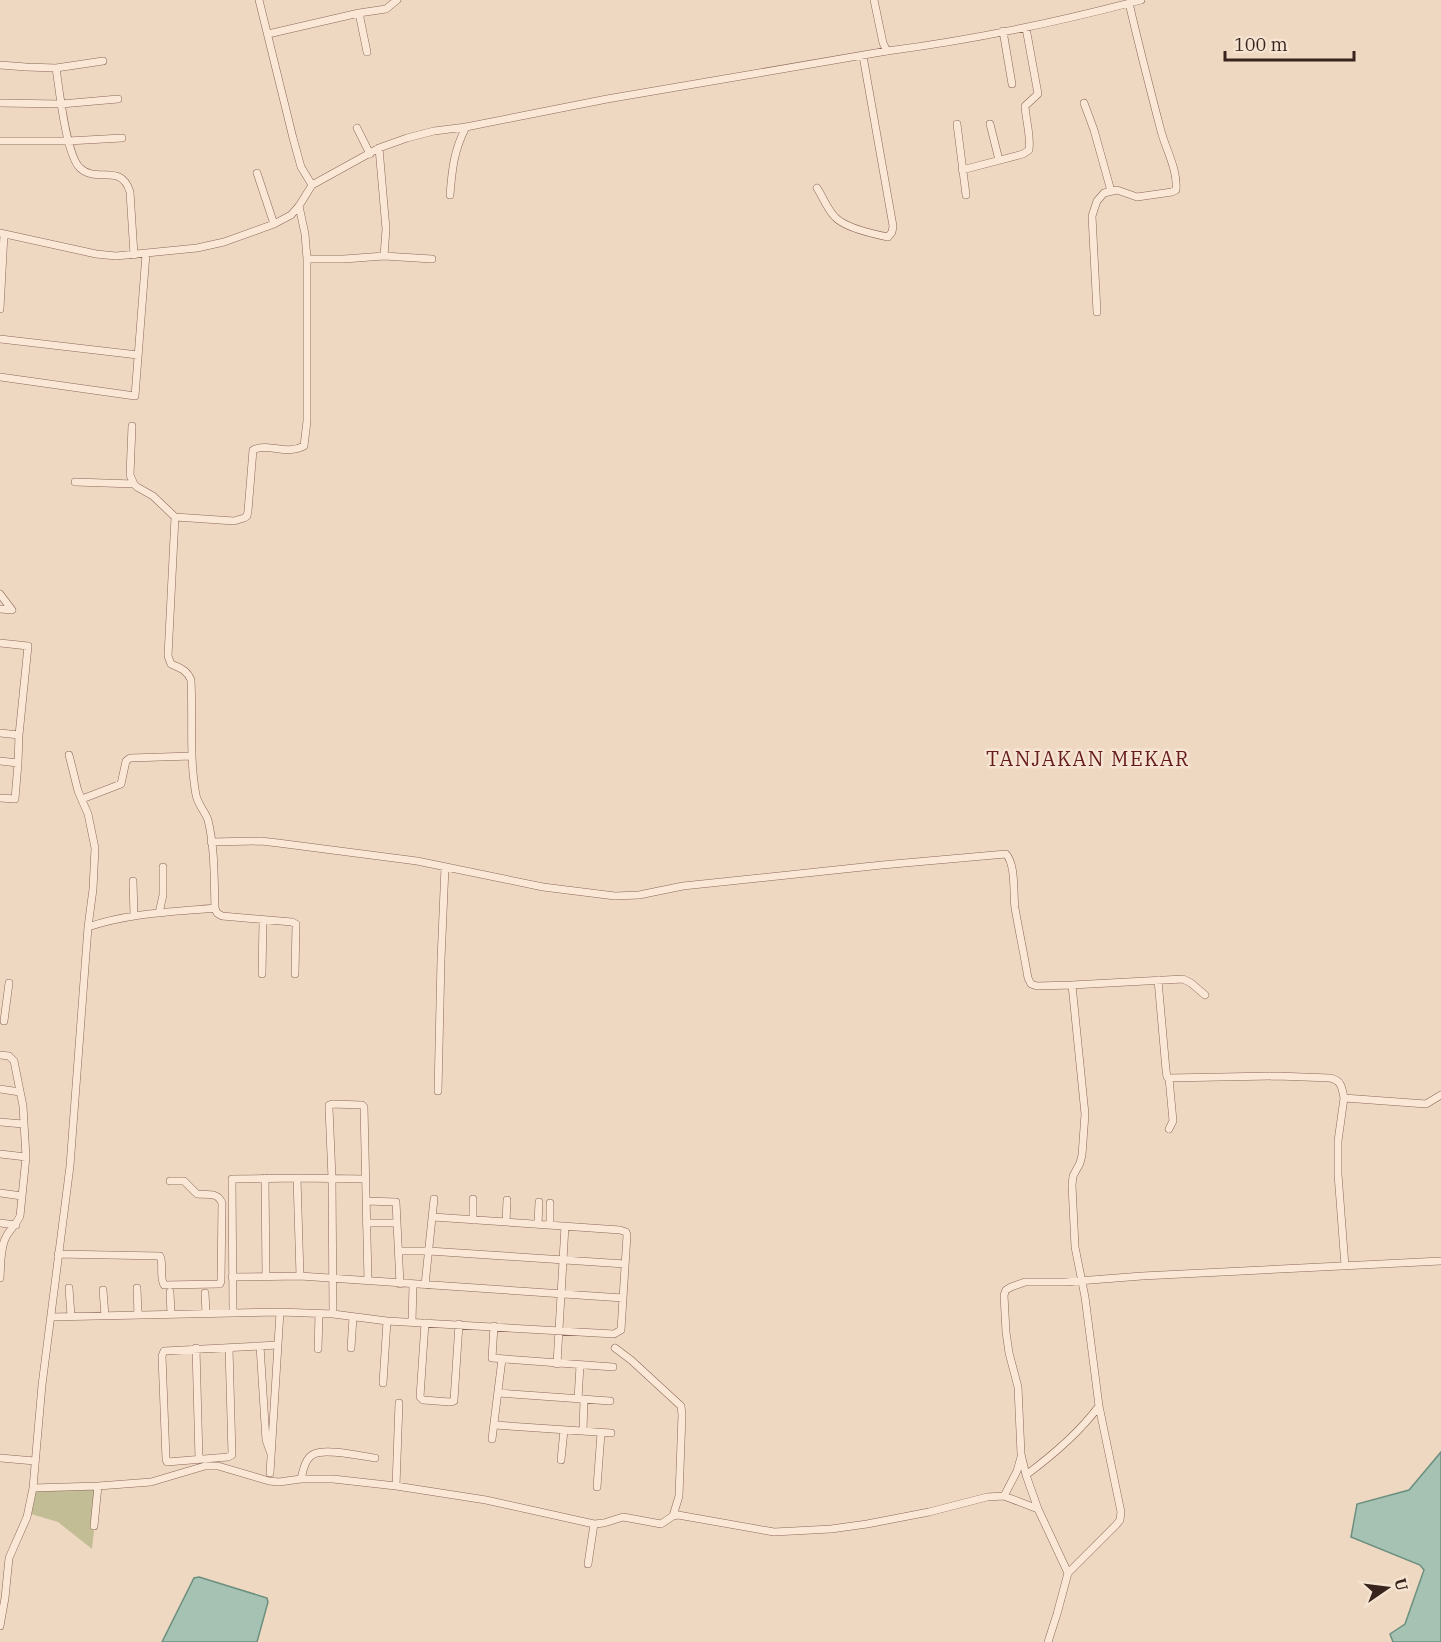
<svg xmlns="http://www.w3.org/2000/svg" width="1441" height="1642" font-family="'IBM Plex Serif',serif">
<rect width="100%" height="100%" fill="#efd8c2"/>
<path fill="#c2bd95" d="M99,1484l-7,65 -34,-27 -27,-8 3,-27z"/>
<path fill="#a5c2b3" stroke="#6b907f" stroke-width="1.5" d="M1441,1452v190h-48l-3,-8 15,-10 19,-54 -4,-5 -69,-28 6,-33 52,-14z
M199,1577l68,21 1,4 -11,40h-95l32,-64z"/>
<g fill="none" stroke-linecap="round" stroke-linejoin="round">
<defs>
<path id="minor" d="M259,0l34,138 8,29 11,18
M874,0l9,43 4,8
M359,13l8,39
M1003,31l9,53
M268,34l91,-21 27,-4 11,-9
M0,65l26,2 30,1 47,-7
M56,68c3,20 10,87 24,100 17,16 41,-6 50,24l4,63
M0,103l61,1 57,-5
M1084,103l10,27 17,61
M957,124l9,71
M990,124l9,36
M357,128l13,26
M0,141h68l54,-3
M379,148l7,81 -2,27
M962,170l61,-16 6,-4c2,-14 -3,-29 -4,-44l13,-12 -12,-66
M257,173l17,51
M817,188c6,9 10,21 18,29 10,11 38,17 53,20l4,-5 1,-6 -30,-170
M450,195c2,-26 4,-45 16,-68
M0,233l96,21 20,2 81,-8 27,-6 50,-18 17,-9 8,-9 13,-21 67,-37 28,-10 27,-7 32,-4 141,-28 280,-48c85,-11 171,-29 254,-51
M307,259h37l40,-3 48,3
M0,309l4,-75
M1097,312l-5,-96 5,-15 7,-8 13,-3 20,7 35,-5 4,-2c2,-20 -10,-40 -15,-59 -11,-42 -22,-85 -32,-128
M0,339l138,16
M0,377l135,19 11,-142
M132,426l-2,49 4,9 3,3 16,9 22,21 59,4 10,-3 3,-2 1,-5 5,-61c15,-8 32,6 51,-4l3,-25v-162l-2,-25 -6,-28
M75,482l59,2
M0,594l12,16 -12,-1
M0,643l28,3 -9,89 -19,-2
M69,755l9,36 10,23 7,34 -2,41 -5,38
M0,761l18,2 1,-28
M0,798l15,1 3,-36
M82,799l39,-15 5,-23 4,-3 62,-2
M211,842l50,-1 17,2 139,18 126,26 72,9 24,-1 44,-9 199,-21 124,-11c10,11 7,39 9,54 4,23 9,46 13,70l3,6 6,2 35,-1 111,-6 8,4 14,12
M133,881l1,35
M215,908l2,5 5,3 70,6 4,2 -1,50
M159,913l4,-18v-28
M262,974l1,-53
M1158,980l8,90 1,7 2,1 108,-2 53,2c11,2 12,9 14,20l82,6 15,-9
M4,1021l5,-38
M0,1055l9,1 5,5 9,45 3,51 -6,59c-4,9 -10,13 -14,21 -6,11 -5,28 -6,41
M0,1089l20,3
M438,1091l3,-131 4,-93
M1344,1098l-6,43v33l7,92
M0,1122l23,2
M1169,1129l4,-8 -4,-43
M0,1154l26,3
M265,1178l1,98
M297,1178l3,98
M0,1193l22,3
M366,1201l30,1 4,82
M473,1220v-21
M506,1222l1,-22
M0,1223l16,2
M366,1223h31
M538,1224l1,-22
M550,1225v-22
M399,1251h30l196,13
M58,1254l102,2c4,9 -1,20 4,29l56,-1 1,-3 1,-78c-4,-11 -15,-8 -25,-9l-13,-13h-14
M232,1277l68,-1 323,22
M425,1285l9,-86
M69,1288l2,28
M137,1288l1,27
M103,1290l2,26
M170,1292l1,22
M205,1293l1,20
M233,1312l-1,-133 65,-1 68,1
M333,1314l-1,-136 -3,-70v-3l3,-1 30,1 2,2 4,174
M51,1317l229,-5 53,2 54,7 227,13 7,-4 6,-95 -1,-3 -6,-2 -187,-13
M412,1322l1,-37
M425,1323l-5,74 3,3 27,2 4,-1v-1l5,-76
M494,1326l-2,32 121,9
M260,1346l6,94 5,14
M196,1348l3,111
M229,1348l3,107 -4,2 -61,5 -1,-3 -4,-103 2,-5 114,-6
M351,1348l2,-31
M615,1348l16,12 50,46 1,9 -3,81 -6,20
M318,1349l1,-35
M557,1364l8,-138
M383,1383l4,-62
M498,1393l112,8
M578,1399l2,-33
M494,1425l117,8
M583,1431l1,-32
M492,1439l10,-80
M0,1458l35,3
M561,1460l3,-30
M270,1473l10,-161
M1026,1475l-5,-21 -3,-67 -9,-34 -3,-21 -2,-37 2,-5 5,-3 14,-5h40l77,-6 299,-15
M301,1479c2,-8 4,-21 13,-25 12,-6 47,2 61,4
M396,1486l3,-83
M597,1487l4,-54
M33,1488l65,-2 53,-4 54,-16h13l51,15 10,1 22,-3h32l63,7 90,14 108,24 10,-1 19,-6 38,7 12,-8 5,-1 96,17 57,-3 36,-5 62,-12 58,-15 17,-1 34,13 -12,-34c27,-20 53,-42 73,-69
M1004,1496l13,-25 4,-14
M1038,1509l30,64
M94,1526l4,-40
M588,1564l6,-40
M0,1626l5,-28 4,-40 18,-41 6,-29 9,-103 28,-219 18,-239c41,-14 84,-15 127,-19 -1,-29 0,-59 -7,-88 -3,-9 -10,-15 -12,-25 -7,-38 -3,-77 -5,-115 -4,-10 -11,-12 -20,-16l-3,-8 7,-139
M1048,1642l9,-28 11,-41 48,-48 4,-5 1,-8 -22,-106 -14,-109 -10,-50 -3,-62 1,-9 7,-13 2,-8 3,-41 -13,-129"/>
</defs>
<use href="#minor" stroke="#8a6859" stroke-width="8"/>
<use href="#minor" stroke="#fae7d6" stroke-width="7"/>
</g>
<g text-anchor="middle" stroke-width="5" stroke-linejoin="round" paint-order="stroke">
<g font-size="20" letter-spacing="1.5" fill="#671b1d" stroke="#f6e4d2">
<text x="1088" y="766">TANJAKAN MEKAR</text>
</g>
</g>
<g transform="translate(1387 1588) rotate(76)" stroke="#f6e4d2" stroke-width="4.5" paint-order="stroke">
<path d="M0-4.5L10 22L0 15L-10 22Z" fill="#39241d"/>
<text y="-9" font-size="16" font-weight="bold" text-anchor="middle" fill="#39241d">U</text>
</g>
<path d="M1225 51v9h129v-9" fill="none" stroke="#39241d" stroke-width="3"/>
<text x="1234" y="51" font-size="18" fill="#39241d" stroke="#f6e4d2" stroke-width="4.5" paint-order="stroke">100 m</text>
</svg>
